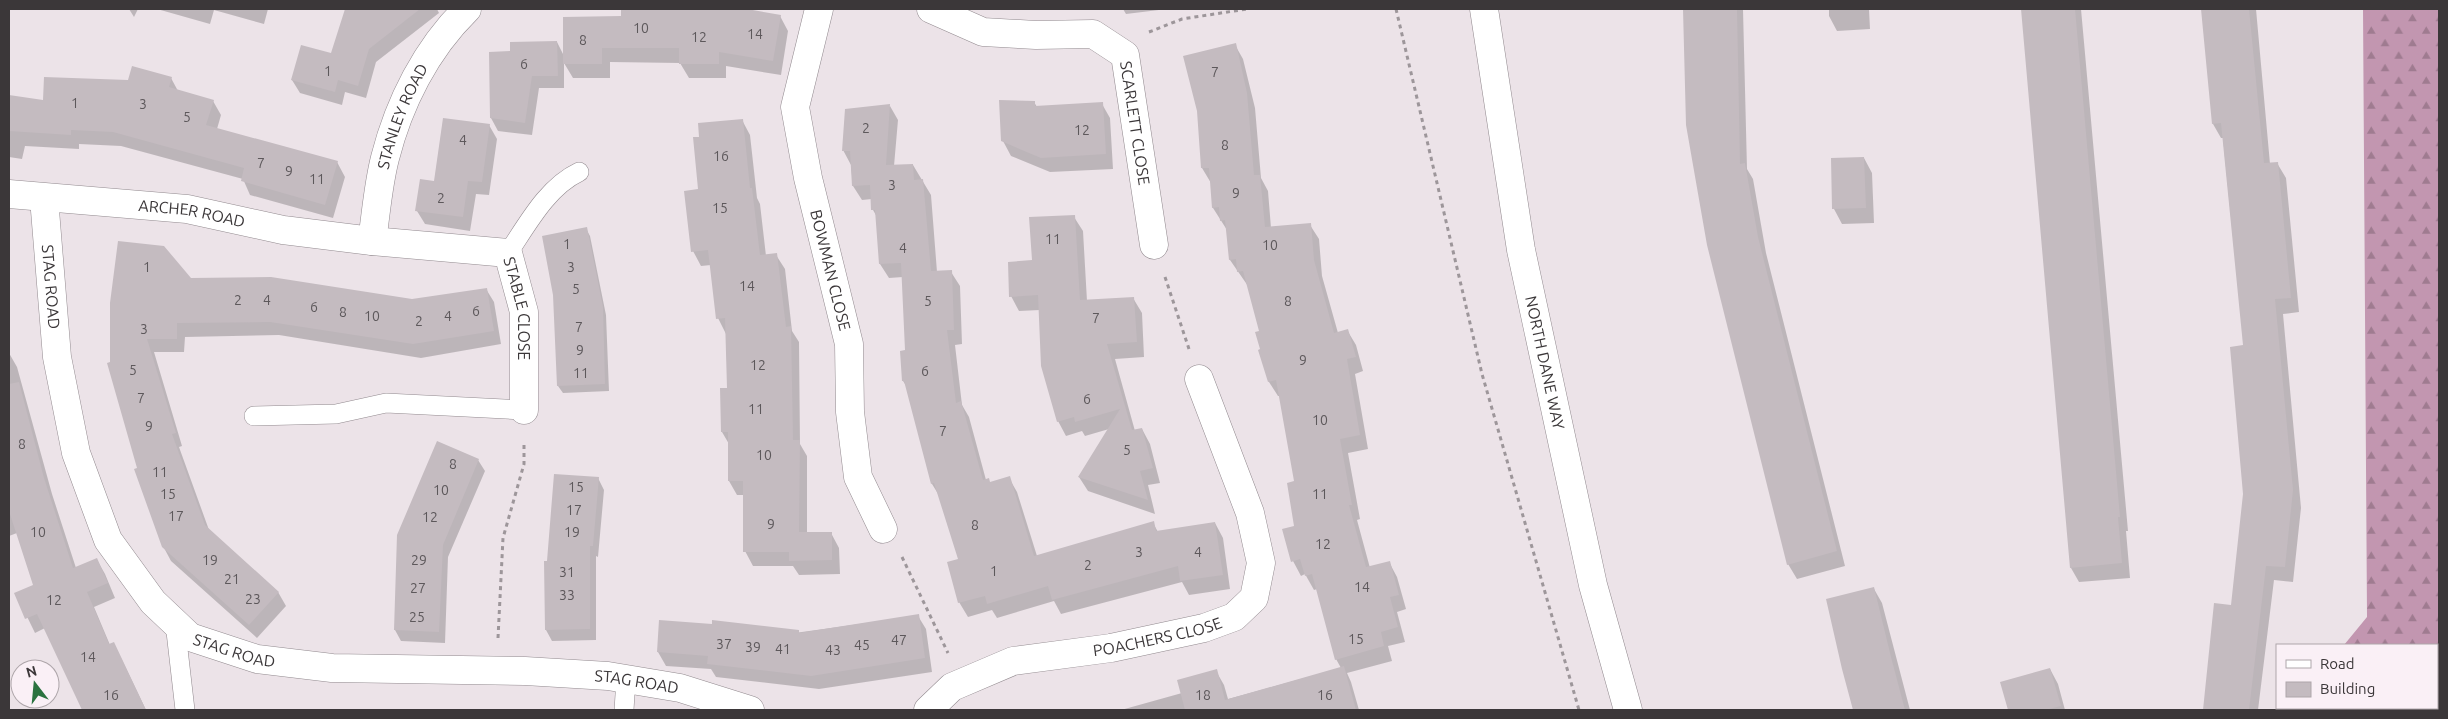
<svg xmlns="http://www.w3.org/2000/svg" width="2448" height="719" font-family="Ubuntu,sans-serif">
<defs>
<pattern id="forest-firs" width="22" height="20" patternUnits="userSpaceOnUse" patternTransform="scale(1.25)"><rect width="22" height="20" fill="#c296b0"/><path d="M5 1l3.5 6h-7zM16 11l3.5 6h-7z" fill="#9f7b90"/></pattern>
</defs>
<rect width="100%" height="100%" fill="#ece3e8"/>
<path fill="url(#forest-firs)" d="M2363,9h76v701h-113v-2h111v-63h-93l23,-28z"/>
<path fill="#0003" d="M129,9h9l-4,8z
M157,9h111l-4,15 -50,-14 -4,14z
M362,9h75l2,4 -63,49 -10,36 -21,-6 -3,13 -42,-12 -8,-13 40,-25 9,-30z
M622,9h42l1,2 115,5 8,15 -7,44 -55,-9v12h-37l-9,-15 -70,-1v16h-37l-9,-15v25h-25l-7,47 -34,-4 -7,-13 20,-65 46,-11 7,14 58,-38z
M1123,9h44l-41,5z
M1684,9h59l4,160 6,10 13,74 79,313 -48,13 -9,-15 -101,-439z
M1829,9h40l1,20 -33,2 -8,-15z
M2022,9h59l47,522h-2l4,47 -51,4 -8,-14z
M2202,9h54l14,155 7,-1 9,15 13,134 -16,2 18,194 -8,74 -19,-2 -16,130h-54l11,-106 18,2 11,-112v-148l-21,-208h-2l-8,-14z
M1235,45l8,14 12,49 6,70 7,13 3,37 39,-3 9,14 3,37 16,57 9,-3 9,15 7,26 -8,3 13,75 -20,4 12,66 -3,1 13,48 19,-6 8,15 9,32 -9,3 8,30 -17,4 4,15 -45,12 4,9 8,28h-238l61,-17 34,-22 8,14 4,14 113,-31 -5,-9 -19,-70 -3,1 -9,-16 -4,2 -8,-15 3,-34v-45l-16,-86h-2l-9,-14 -10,-31 2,-1 -1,-18 -12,-46 -18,-26 -3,-30 -14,-22 -2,-25 -9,-15z
M171,78l7,13 35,10 8,14 -4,14 120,33 8,15 -12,41 -83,-23 -7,-16 -122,-33 -42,-2v5l-54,-3 -3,13 -13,-2v-61l35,6 85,-20z
M1034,102l3,5 65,-3 8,14 3,51 -63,3 -39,-16 -8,-15z
M890,106l8,14 -4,46 19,-1 18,30 6,77h14l9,14 2,58 -7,1 7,60 7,12 17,63 4,3 19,-5 8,14 20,64 116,-33 5,9 57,-9 8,15 7,51 -41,6 -7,-13 -121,32 -7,-13 -57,17 -5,-8 -24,7 -9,-15v-42l-19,-63 -8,-13 -25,-97 -4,-6 -2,-29h5l-3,-75 -14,1 -9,-14 -3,-47 -4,-7 -1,-11 -10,1 -9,-14 -2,-21 -8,-15z
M742,120l8,15 7,63 3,6 6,52 10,-1 9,14 7,62 7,11 1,102 7,12v77h24l8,15 1,26 -41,1 -6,-9h-40l-8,-15 -1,-56h-7l-8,-14v-37l-7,-12 -1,-43h7l-2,-55 -8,-16 -7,-53 -10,1 -8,-15 7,-61 1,-52z
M489,125l8,14 -8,56 -13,-1 -6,37 -45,-7 -8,-13z
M1864,158l8,15 2,50 -32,1 -8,-15 -2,-50z
M1074,217l9,14 4,70 46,-3 9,15 2,44 -29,2 20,72 7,-2 8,15 10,39 -12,2 7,29 -67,-23 -9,-14 30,-48 -24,7 -3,-5 -16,5 -8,-15 -18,-111 -21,1 -8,-15 22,-34z
M586,229l4,7 16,79 3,76 -46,2 -5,-7z
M190,279l222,22 74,-12 8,13 7,42 -80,14 -142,-23 -94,2 -1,15h-30l28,94 -3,1 30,83 69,62 8,14 -29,32 -86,-77 -8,-15 -24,-77 -28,-107z
M9,353l8,14 35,127 24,74 21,-8 8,14 10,24 -21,9 16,38 11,13 25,52h-63l-38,-82 -10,5 -19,-39 18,-8 -17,-53 -8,3z
M478,460l7,11 -37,86 -3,86 -44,-2 -6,-11 4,-94z
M598,478l6,12 -6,67 -2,-1v84l-44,1 -6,-11 2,-68z
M1874,589l8,14 28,107h-56l-27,-110z
M918,616l8,13 6,43 -113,17 -103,-12 -5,-8 -45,-3 -8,-14z
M2050,669l8,15 7,26h-56l-7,-27z"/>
<path fill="#c4bbc0" d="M345,9h75l-51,40 -11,37 -20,-6 -3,12 -44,-12 10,-35 30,8z
M621,9h126l34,6 -8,46 -54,-9v12h-40v-16h-77v16h-39v-47l58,-1z
M1683,9h54l3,155 5,-1 13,74 79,314 -50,14 -80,-320 -21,-120z
M2021,9h54l45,508h-2l4,46 -52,5z
M2201,9h48l15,154 14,-1 13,136 -16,1 18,191 -8,77 -19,-1 -17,144h-46l11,-107 17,2 12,-111 -13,-147 13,-2 -22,-222 -9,1z
M557,41l1,35h-26l-7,47 -35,-5 -1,-66 21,-1v-9z
M1236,43l11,50 7,82h6l5,52 46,-4 3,37 20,73 14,-4 8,28 -9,2 13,76 -20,4 12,66h-3l17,62 24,-6 9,34 -9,2 8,30 -17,5 3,14 -49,14 -23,-86 -7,2 -5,-17 -9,3 -9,-33 12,-3 -7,-43 7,-2 -18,-101 -8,2 -10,-32 2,-1 -5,-17 4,-1 -16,-60 -6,1 -1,-13 -7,1 -4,-40 -5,1 -1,-14 -7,1 -3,-40h-8l-4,-57 -14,-55z
M132,66l40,11 -3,10 45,13 -8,25 132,36 -13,44 -84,-24 3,-13 -131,-36 -42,-2v5l-62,-4v-36l34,5 1,-23 84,3z
M999,100l36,1v5l68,-4 3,52 -65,4 -40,-17z
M890,104l-4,61 27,-1 1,16 9,-1 8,92 21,-1 2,60h-7l9,73 5,-2 22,79 6,-2 1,4 20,-6 24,80 120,-35 2,10 59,-9 8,53 -43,6 -2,-15 -126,34 -4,-14 -61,18 -2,-8 -27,7 -11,-41 11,-3 -24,-76 -3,1 -27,-103h-2l-2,-30 5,-1 -4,-87 -22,1 -4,-54h-4l-1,-25 -18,1 -2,-35h-8l3,-42z
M443,118l47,6 -8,58 -14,-1 -5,36 -48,-6 5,-32 14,2z
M743,119l7,69h2l8,67 17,-2 9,74 5,-1 2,114h7l-1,92h33v28l-43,1v-9h-46v-71h-15v-49h-7l-1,-44h7l-2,-70 -9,1 -8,-69 -17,2 -7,-61 14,-2 -5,-52h6l-1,-14z
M1864,157l2,51 -34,1 -1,-51z
M1075,215l5,85 54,-3 3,45 -30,2 25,86 10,-2 11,40 -13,3 8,29 -70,-23 42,-68 -45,13 -1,-5 -17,5 -16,-56 -3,-71 -29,2 -1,-35 24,-2 -3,-43z
M587,227l16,80 2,77 -48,2 -4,-91 -11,-59z
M118,241l46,5 27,32 80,-1 141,22 75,-11 7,43 -81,13 -143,-22 -93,1v16h-30l29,94 -4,1 33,91 74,67 -30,33 -87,-78 -28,-78 3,-1 -30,-105 3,-1v-59z
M19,382l25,96 29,90 24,-10 11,25 -21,9 22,52 5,-2 32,68h-64l-45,-96 -12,5 -11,-26 19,-8 -24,-74v-127z
M437,441l42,18 -36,86 -4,87 -45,-2 3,-95z
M554,474l45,3 -6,69h-3v83l-45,1 -1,-69h3z
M1874,587l17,70 14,53h-52l-11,-41 -16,-70z
M919,614l6,44 -114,18 -104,-12 1,-8 -51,-4 2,-32 53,4v-4l87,10v3z
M1344,666l12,44h-171l-8,-30 40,-11 8,31z
M2050,668l11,38 -16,4h-37l-8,-28z"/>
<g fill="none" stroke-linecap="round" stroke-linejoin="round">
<defs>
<path id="lane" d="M508,253c19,-28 39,-66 71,-81
M254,416l82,-2 50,-11 138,7
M175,623l10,87
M624,710l2,-31"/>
<g id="street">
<path id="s1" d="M819,9l-24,98 13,71 41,166 1,68 8,65 25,52"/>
<path id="s2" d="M931,9l52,23 53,3 57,-1 32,21 29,190"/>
<path id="s3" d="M9,194l178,15 96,21 89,11 136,12 16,59v98"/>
<path id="s4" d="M44,198l13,159 19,96 32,87 45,62 37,35 67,22 75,9 193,3 83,5 72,12 70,22"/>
<path id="s5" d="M372,241c4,-27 6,-56 13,-83 14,-55 41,-109 82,-149"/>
<path id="s6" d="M928,710l24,-23 61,-26 98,-13 93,-20 30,-11 20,-19 7,-35 -11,-50 -51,-134"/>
</g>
<g id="secondary">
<path id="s7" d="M1484,9l37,241 72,335 35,125"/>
</g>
</defs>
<use href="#lane" stroke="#928a8f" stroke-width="20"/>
<use href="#street" stroke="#928a8f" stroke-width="29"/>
<use href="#secondary" stroke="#928a8f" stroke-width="29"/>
<path stroke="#9d969a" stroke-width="3" stroke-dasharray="4 4" stroke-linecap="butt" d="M1396,9l86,365 97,336
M1149,32l33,-13 65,-10
M1165,277l24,72
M902,557l46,96
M498,638l5,-100 21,-74v-22"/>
<use href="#lane" stroke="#fff" stroke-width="19"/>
<use href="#street" stroke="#fff" stroke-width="28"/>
<use href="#secondary" stroke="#fff" stroke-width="28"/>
</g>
<g text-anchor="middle" stroke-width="5" stroke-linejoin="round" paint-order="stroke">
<g font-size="14" fill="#5d585b">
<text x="641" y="33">10</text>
<text x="755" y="39">14</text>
<text x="699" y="42">12</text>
<text x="583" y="45">8</text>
<text x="524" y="69">6</text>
<text x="328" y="76">1</text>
<text x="1215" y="77">7</text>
<text x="75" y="108">1</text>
<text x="143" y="109">3</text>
<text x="187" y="122">5</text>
<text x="866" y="133">2</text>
<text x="1082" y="135">12</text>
<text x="463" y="145">4</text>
<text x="1225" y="150">8</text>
<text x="721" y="161">16</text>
<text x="261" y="168">7</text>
<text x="289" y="176">9</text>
<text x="317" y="184">11</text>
<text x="892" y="190">3</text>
<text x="1236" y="198">9</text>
<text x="441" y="203">2</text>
<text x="720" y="213">15</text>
<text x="1053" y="244">11</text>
<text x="567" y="249">1</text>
<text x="1270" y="250">10</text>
<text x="903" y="253">4</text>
<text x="147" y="272">1</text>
<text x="571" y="272">3</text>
<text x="747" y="291">14</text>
<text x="576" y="294">5</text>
<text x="238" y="305">2</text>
<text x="267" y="305">4</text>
<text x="928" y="306">5</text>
<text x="1288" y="306">8</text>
<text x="314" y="312">6</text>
<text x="476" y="316">6</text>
<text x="343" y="317">8</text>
<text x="372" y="321">10</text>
<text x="448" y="321">4</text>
<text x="1096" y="323">7</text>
<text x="419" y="326">2</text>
<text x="579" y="332">7</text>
<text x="144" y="334">3</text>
<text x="580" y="355">9</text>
<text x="1303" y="365">9</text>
<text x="758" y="370">12</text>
<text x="133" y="375">5</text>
<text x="925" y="376">6</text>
<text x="581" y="378">11</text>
<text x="141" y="403">7</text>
<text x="1087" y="404">6</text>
<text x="756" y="414">11</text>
<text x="1320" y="425">10</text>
<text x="149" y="431">9</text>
<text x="943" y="436">7</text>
<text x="22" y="449">8</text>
<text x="1127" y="455">5</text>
<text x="764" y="460">10</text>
<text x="453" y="469">8</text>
<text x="160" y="477">11</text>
<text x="576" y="492">15</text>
<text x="441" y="495">10</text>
<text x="168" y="499">15</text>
<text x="1320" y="499">11</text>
<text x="574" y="515">17</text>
<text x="176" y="521">17</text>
<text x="430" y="522">12</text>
<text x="771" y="529">9</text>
<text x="975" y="530">8</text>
<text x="38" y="537">10</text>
<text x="572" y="537">19</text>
<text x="1323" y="549">12</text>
<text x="1139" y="557">3</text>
<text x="1198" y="557">4</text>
<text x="210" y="565">19</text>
<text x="419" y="565">29</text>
<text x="1088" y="570">2</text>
<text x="994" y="576">1</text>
<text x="567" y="577">31</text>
<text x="232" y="584">21</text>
<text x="1362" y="592">14</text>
<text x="418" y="593">27</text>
<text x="567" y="600">33</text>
<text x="253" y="604">23</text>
<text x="54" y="605">12</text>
<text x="417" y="622">25</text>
<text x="1356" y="644">15</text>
<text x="899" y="645">47</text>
<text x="724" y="649">37</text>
<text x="862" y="650">45</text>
<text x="753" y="652">39</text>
<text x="783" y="654">41</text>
<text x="833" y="655">43</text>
<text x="88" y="662">14</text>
<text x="111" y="700">16</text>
<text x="1203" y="700">18</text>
<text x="1325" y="700">16</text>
</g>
<g font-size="16" fill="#3b3739" stroke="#faf0f6">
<text dy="6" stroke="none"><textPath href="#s5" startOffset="129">STANLEY ROAD</textPath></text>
<text dy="6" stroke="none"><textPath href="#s2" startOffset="274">SCARLETT CLOSE</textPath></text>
<text dy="6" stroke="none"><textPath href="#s3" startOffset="184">ARCHER ROAD</textPath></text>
<text dy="6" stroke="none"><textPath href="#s1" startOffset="268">BOWMAN CLOSE</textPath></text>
<text dy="6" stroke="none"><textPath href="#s4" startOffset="89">STAG ROAD</textPath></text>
<text dy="6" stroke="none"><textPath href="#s3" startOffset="560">STABLE CLOSE</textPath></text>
<text dy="6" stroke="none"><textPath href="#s7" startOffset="359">NORTH DANE WAY</textPath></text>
<text dy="6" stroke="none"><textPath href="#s6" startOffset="246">POACHERS CLOSE</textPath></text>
<text dy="6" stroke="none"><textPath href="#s4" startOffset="524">STAG ROAD</textPath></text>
<text dy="6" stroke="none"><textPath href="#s4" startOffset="929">STAG ROAD</textPath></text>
</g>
</g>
<rect width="2448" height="719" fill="none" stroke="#3b3739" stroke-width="20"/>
<rect x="2276" y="644" width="162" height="65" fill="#faf0f6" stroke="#aea6aa"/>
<rect x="2286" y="660" width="25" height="8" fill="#ffffff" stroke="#aea6aa"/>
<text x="2320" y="669" font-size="15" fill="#3b3739">Road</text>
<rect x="2286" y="682" width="25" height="15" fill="#c4bbc0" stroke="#aea6aa"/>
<text x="2320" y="694" font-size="15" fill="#3b3739">Building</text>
<g transform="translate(35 684) rotate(344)"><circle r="24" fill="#faf0f6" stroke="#aea6aa"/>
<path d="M0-4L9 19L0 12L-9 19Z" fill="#2a723f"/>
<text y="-8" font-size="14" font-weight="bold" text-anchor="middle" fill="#3b3739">N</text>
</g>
</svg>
